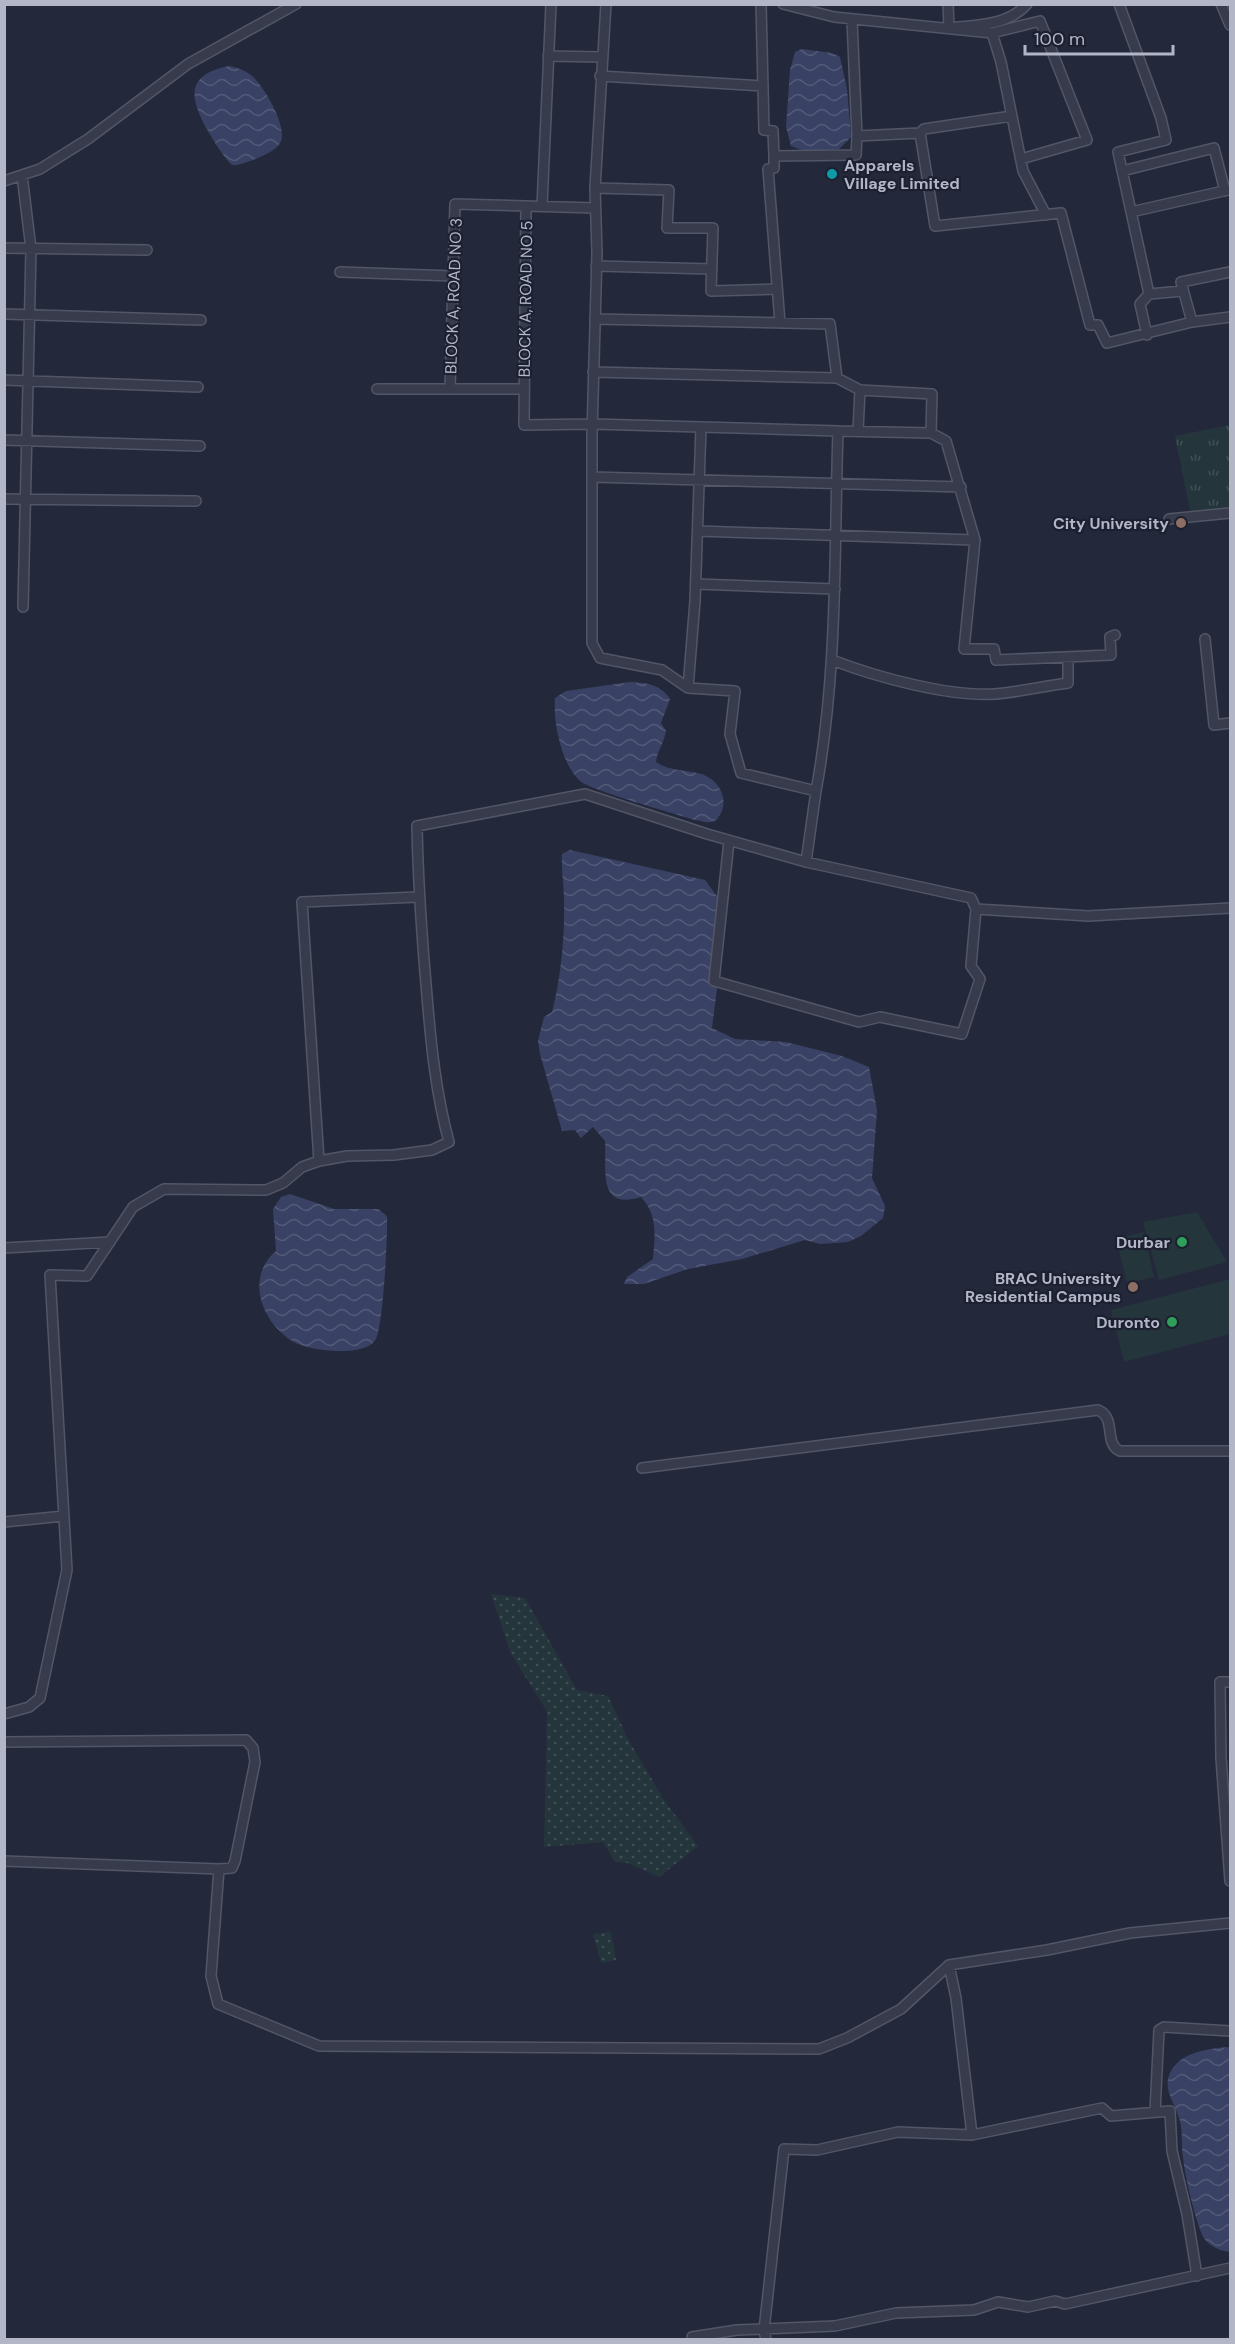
<svg xmlns="http://www.w3.org/2000/svg" width="1235" height="2344" font-family="'DM Sans',sans-serif">
<defs>
<pattern id="grass-dots" width="8" height="8" patternUnits="userSpaceOnUse" patternTransform="scale(1.5)"><rect width="8" height="8" fill="#25353c"/><path d="M2 2h.1M6 6h.1" fill="none" stroke="#425057" stroke-width="1.8" stroke-linecap="round"/></pattern>
<pattern id="park-tufts" width="24" height="20" patternUnits="userSpaceOnUse" patternTransform="scale(1.5)"><rect width="24" height="20" fill="#25353c"/><path d="M3 7l-1-3M5 7V3M7 7l1-3M15 17l-1-3M17 17v-4M19 17l1-3" fill="none" stroke="#425057"/></pattern>
<pattern id="water-waves" width="16" height="10" patternUnits="userSpaceOnUse" patternTransform="scale(1.5)"><rect width="16" height="10" fill="#394264"/><path d="M0 5q4-4 8 0t8 0" fill="none" stroke="#535b79"/></pattern>
</defs>
<rect width="100%" height="100%" fill="#23293b"/>
<path fill="url(#grass-dots)" d="M491,1594l34,4 52,92 31,6 20,43 36,61 34,46 -39,31 -31,-14 -13,-1 -12,-20 -59,5 3,-136 -36,-57z
M611,1932l5,28 -15,3 -8,-29z"/>
<path fill="url(#park-tufts)" d="M1230,425v83l-39,8 -16,-80z"/>
<path fill="#25353c" d="M1197,1212l30,50 -68,18 -16,-58z
M1144,1232l10,45 -27,6 -11,-44z
M1230,1279v55l-106,28 -13,-52z"/>
<path fill="url(#water-waves)" d="M802,49l30,4 8,4 7,32 4,48 -12,12 -34,2 -14,-5 -5,-19 4,-57 5,-18z
M229,66c8,1 15,4 22,9 12,10 36,50 30,66 -3,11 -34,22 -44,24h-5c-10,-10 -17,-22 -24,-34 -18,-32 -24,-56 21,-65z
M630,682c17,1 30,2 40,17l-9,24 5,8c-2,12 -9,20 -10,31 15,10 29,7 45,12 20,6 30,29 16,45 -6,6 -15,2 -22,1 -19,-6 -105,-30 -115,-39 -19,-18 -27,-58 -25,-83l11,-7z
M570,850l135,30 14,19 -1,82 -6,47 23,11 51,3 56,14 27,11 8,43 -5,68 13,28 -2,12 -22,18 -13,6 -28,2 -15,-4 -63,19 -54,10 -44,15h-20l3,-7 26,-18c2,-23 5,-44 -12,-62 -45,14 -34,-29 -36,-56l-12,-14 -12,11 -6,-8 -13,1 -22,-77 -2,-13 6,-24 8,-5c9,-34 13,-77 12,-112 0,-15 -3,-31 -2,-46z
M290,1194l44,15h44l9,7c1,18 -4,110 -11,123 -10,19 -67,12 -82,3 -33,-19 -49,-65 -18,-91l-3,-42 8,-12z
M1230,2047v205c-8,-1 -17,-4 -24,-11 -9,-10 -22,-69 -23,-84 -2,-12 0,-24 -3,-36 -4,-16 -18,-31 -10,-48 9,-21 41,-25 60,-26z"/>
<g fill="none" stroke-linecap="round" stroke-linejoin="round">
<defs>
<path id="minor" d="M606,4l-11,184 2,65 -5,181v209l8,15 62,12 26,18
M761,4l3,126 9,1 1,25 82,-1 1,-19 63,-3 15,93 126,-13 29,112h8l9,18 85,-21 38,-5
M783,4l51,13 158,16 9,29 22,109 23,44
M948,4l1,24c26,-3 59,-2 78,-24
M1119,4l42,114 5,22 -48,12 31,142 34,-3
M1221,4l9,21
M852,20l5,116
M992,33l48,-12 47,119 -66,19
M548,56l53,1
M600,76l163,10
M920,133l4,-4 88,-13
M774,156v12l-6,1 12,154
M1122,171l92,-23 11,43
M22,175l9,74 -8,358
M4,181l36,-12 48,-30 100,-75 108,-60
M595,188l74,2 -2,38h46l-2,63 66,-2
M542,206l9,-202
M595,208l-69,-2 -2,219 68,-1 109,3
M1131,212l97,-22
M4,248l143,2
M596,266l116,3
M340,272l113,4
M4,314l197,6
M1192,322l-11,-40 49,-10
M1147,335l-7,-31 9,-10
M593,372l244,6 -7,-54 -235,-5
M837,378l23,12 72,4 -1,39
M4,380l194,7
M377,389h146
M450,389l5,-185 71,2
M838,431l93,2 15,8 29,99 -11,109h30l2,11 115,-5 -1,-18 5,-2
M858,431l2,-41
M4,440l196,6
M592,477l369,10
M4,499l192,2
M1169,519l61,-6
M698,531l277,9
M696,584l139,5
M1205,639l9,86 16,-2
M832,660c44,17 117,37 163,34 24,-2 49,-8 73,-11v-25
M729,841l-15,140 145,41 21,-5 82,17 18,-55 -9,-13 5,-57
M806,862l10,-71 -75,-18 -11,-39 5,-43 -47,-3 7,-87 6,-174 137,4c-4,120 0,241 -22,360
M319,1161l-17,-259 116,-5
M4,1248l106,-6
M642,1468l456,-58c19,8 5,33 22,41h110
M4,1522l60,-6
M1230,1682h-10l1,76 9,123
M4,1714l25,-7 11,-9 27,-128 -17,-295 37,1 46,-69 31,-18 102,1 17,-7 19,-16 17,-6 28,-5 47,-1 38,-5 17,-8c-13,-48 -18,-97 -22,-146 -5,-57 -9,-113 -10,-170l168,-32 122,40 99,28 165,36 5,11 112,7 142,-8
M4,1742l242,-2 7,8 2,14 -20,99 -3,7 -13,1
M4,1861l215,8 -8,107 7,28 101,42 500,3 28,-11 54,-29 48,-44 98,-15 83,-17 100,-10
M949,1965l7,33 16,137 130,-27 9,8 59,-5 2,40 15,63 10,62
M1155,2112l4,-82 5,-3 66,4
M692,2337l45,-7 98,-4 61,-13 78,-3 24,-8 30,5 27,-6 10,3 165,-36
M766,2340l-2,-10 20,-181 33,1 81,-18 74,3"/>
</defs>
<use href="#minor" stroke="#525666" stroke-width="12"/>
<use href="#minor" stroke="#373b4b" stroke-width="9"/>
</g>
<circle fill="#0f9aa8" stroke="#1c2030" stroke-width="2" cx="832" cy="174" r="6"/>
<g fill="#8d6e63" stroke="#1c2030" stroke-width="2">
<circle cx="1181" cy="523" r="6"/>
<circle cx="1133" cy="1287" r="6"/>
</g>
<g fill="#2e9e5b" stroke="#1c2030" stroke-width="2">
<circle cx="1182" cy="1242" r="6"/>
<circle cx="1172" cy="1322" r="6"/>
</g>
<g text-anchor="middle" stroke-width="4.5" stroke-linejoin="round" paint-order="stroke">
<g font-size="16" font-weight="bold" fill="#b2b6c7" stroke="#1c2030" text-anchor="end">
<text x="844" y="171" text-anchor="start">Apparels<tspan x="844" dy="18">Village Limited</tspan></text>
<text x="1169" y="529">City University</text>
<text x="1170" y="1248">Durbar</text>
<text x="1121" y="1284">BRAC University<tspan x="1121" dy="18">Residential Campus</tspan></text>
<text x="1160" y="1328">Duronto</text>
</g>
<g font-size="16" fill="#b2b6c7" stroke="#1c2030">
<text transform="translate(453 296) rotate(-88)" y="6">BLOCK A, ROAD NO 3</text>
<text transform="translate(525 299) rotate(-89)" y="6">BLOCK A, ROAD NO 5</text>
</g>
</g>
<rect width="1235" height="2344" fill="none" stroke="#b2b6c7" stroke-width="12"/>
<path d="M1025 45v9h148v-9" fill="none" stroke="#b2b6c7" stroke-width="3"/>
<text x="1034" y="45" font-size="18" fill="#b2b6c7" stroke="#1c2030" stroke-width="4.5" paint-order="stroke">100 m</text>
</svg>
